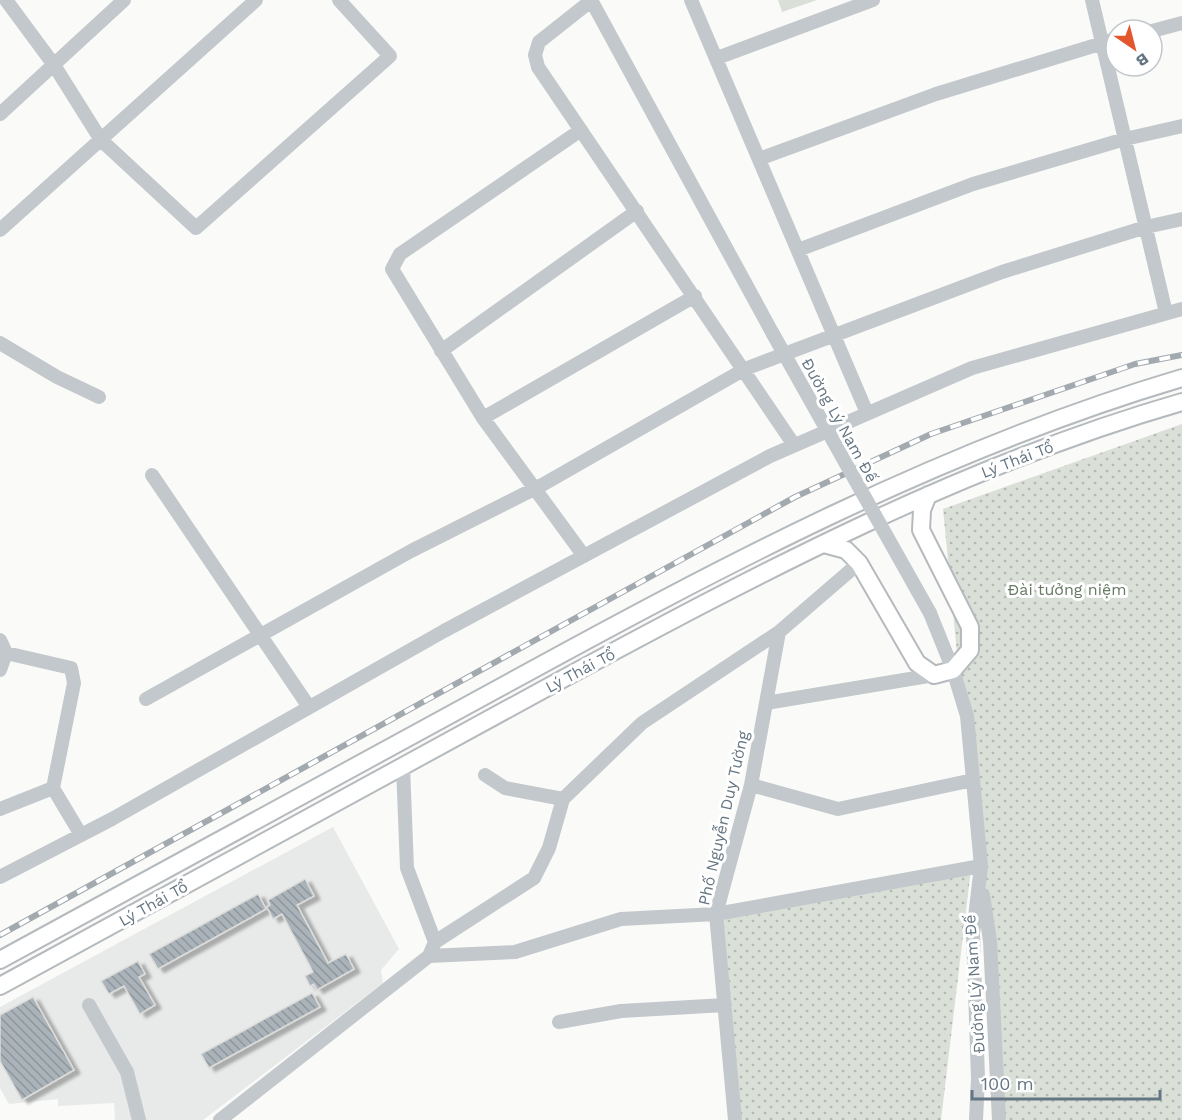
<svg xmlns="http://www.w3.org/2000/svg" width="1182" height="1120" font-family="'Work Sans',sans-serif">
<defs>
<pattern id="grass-dots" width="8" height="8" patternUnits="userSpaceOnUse" patternTransform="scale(1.5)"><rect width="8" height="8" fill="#dadfd7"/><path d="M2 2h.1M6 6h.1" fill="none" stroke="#b4b9b4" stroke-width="1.8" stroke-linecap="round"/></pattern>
<pattern id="building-back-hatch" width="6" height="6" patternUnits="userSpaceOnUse" patternTransform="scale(1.5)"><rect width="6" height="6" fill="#aab3b9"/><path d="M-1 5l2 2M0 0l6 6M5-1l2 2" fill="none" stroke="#8e969c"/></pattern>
<filter id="shadow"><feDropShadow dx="6" dy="3.5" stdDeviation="1.5" flood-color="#0004"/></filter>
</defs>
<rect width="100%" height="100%" fill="#fafaf8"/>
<path fill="#e8e9e9" d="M333,827l66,122 -18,21 2,13 -180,137h-88l-1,-17 -56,3v-7l-49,5 -9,-16v-81z"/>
<path fill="url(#grass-dots)" d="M1182,424v696h-175l-5,-5 -59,-606z
M971,869l-30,251h-201l-24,-206z"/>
<path fill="#dadfd7" d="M778,0h39l-35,12z"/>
<path fill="url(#building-back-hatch)" stroke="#dcdcda" stroke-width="1.5" filter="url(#shadow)" d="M305,879l9,17 -17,9 31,58 18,-9 8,15 -37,21 -3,-6 -4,2 -5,-10 8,-4 -31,-58 -9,5 -6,-12 3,-2 -2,-5z
M258,894l8,15 -108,60 -9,-15z
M138,961l7,13 -6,3 16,28 -15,9 -16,-28 -15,8 -8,-13z
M312,993l8,14 -111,61 -8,-14z
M33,997l41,73 -52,30 -22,-39v-46z"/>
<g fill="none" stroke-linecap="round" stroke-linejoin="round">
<defs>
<path id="major" d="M824,544l22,6 13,13 58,100 17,12 19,-5 17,-20v-23l-49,-97 1,-20 6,-15
M0,960c167,-91 334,-182 501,-273 219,-120 441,-238 681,-309
M0,986c186,-101 373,-204 559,-305 200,-108 404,-216 623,-279"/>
</defs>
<use href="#major" stroke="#b5babe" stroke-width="20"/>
<path stroke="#c3c8cc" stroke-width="14" d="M6,0l48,65 47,75 95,88 194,-172 -51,-56
M591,0l182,334
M592,0l-53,42 -4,13 3,12 256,378
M691,0l176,413
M1092,0l74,313
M1152,31l30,-8
M717,58l156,-58
M0,114l124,-114
M581,130l-181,124 -8,15 91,149 101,138
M759,159l177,-65 180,-55
M0,230l256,-230
M798,250l175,-66 152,-45 57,-13
M0,343l57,34 42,20
M441,351l196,-140
M483,418l212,-122
M152,475l157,232
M930,613l23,57 14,46 6,64 8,86 -8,68 5,144 -2,42
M0,640l6,13 -6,17
M146,699l265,-148 131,-66 203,-116 257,-97 144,-45 36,-8
M766,703l168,-28
M403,766l4,102 28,74
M485,775l20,13 58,11
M751,785l87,24 135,-29
M53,788l28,47
M0,809l53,-21 21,-105 -3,-15 -65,-15
M0,877l112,-58 332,-188 326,-175 202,-88 210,-59
M983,895l7,46 9,179
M429,956l86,-4 106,-33 95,-5 265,-48
M89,1005l38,67 12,48
M559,1022l62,-11 104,-6
M220,1120l209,-164 6,-14 99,-64 15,-30 14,-49 79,-76 137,-91 80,-69
M735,1120l-19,-206 35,-129 28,-153"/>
<use href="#major" stroke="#fff" stroke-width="16"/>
<defs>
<path id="rail" d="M0,935l795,-438 136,-63 204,-70 47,-9"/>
</defs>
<use href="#rail" stroke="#a2aab0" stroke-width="6"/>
<use href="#rail" stroke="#fff" stroke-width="4" stroke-dasharray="11" stroke-linecap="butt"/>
<path stroke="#c3c8cc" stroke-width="14" d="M773,334l157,279"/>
</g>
<g text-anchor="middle" stroke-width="6" stroke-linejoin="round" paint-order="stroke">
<g font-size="16" fill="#657683" stroke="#fff">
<text transform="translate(840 420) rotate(61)" y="6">Đường Lý Nam Đế</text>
<text transform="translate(1017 459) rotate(-21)" y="6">Lý Thái Tổ</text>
<text transform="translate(580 670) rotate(-28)" y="6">Lý Thái Tổ</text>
<text transform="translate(723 818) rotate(-77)" y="6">Phố Nguyễn Duy Tường</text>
<text transform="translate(153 903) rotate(-29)" y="6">Lý Thái Tổ</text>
<text transform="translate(974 984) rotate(-94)" y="6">Đường Lý Nam Đế</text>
</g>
<g font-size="16" fill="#687a64" stroke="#fff">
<text x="1067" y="595">Đài tưởng niệm</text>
</g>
</g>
<g transform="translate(1134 48) rotate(145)"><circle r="28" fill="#ffffff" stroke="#c1c8cd" stroke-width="1.5"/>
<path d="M0-4.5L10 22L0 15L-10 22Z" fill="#e4572e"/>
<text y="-9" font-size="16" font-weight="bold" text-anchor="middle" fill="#657683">B</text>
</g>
<path d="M972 1090v9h188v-9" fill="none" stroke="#657683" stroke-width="3"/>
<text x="981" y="1090" font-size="18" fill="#657683" stroke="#ffffff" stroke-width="4.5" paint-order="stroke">100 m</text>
</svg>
